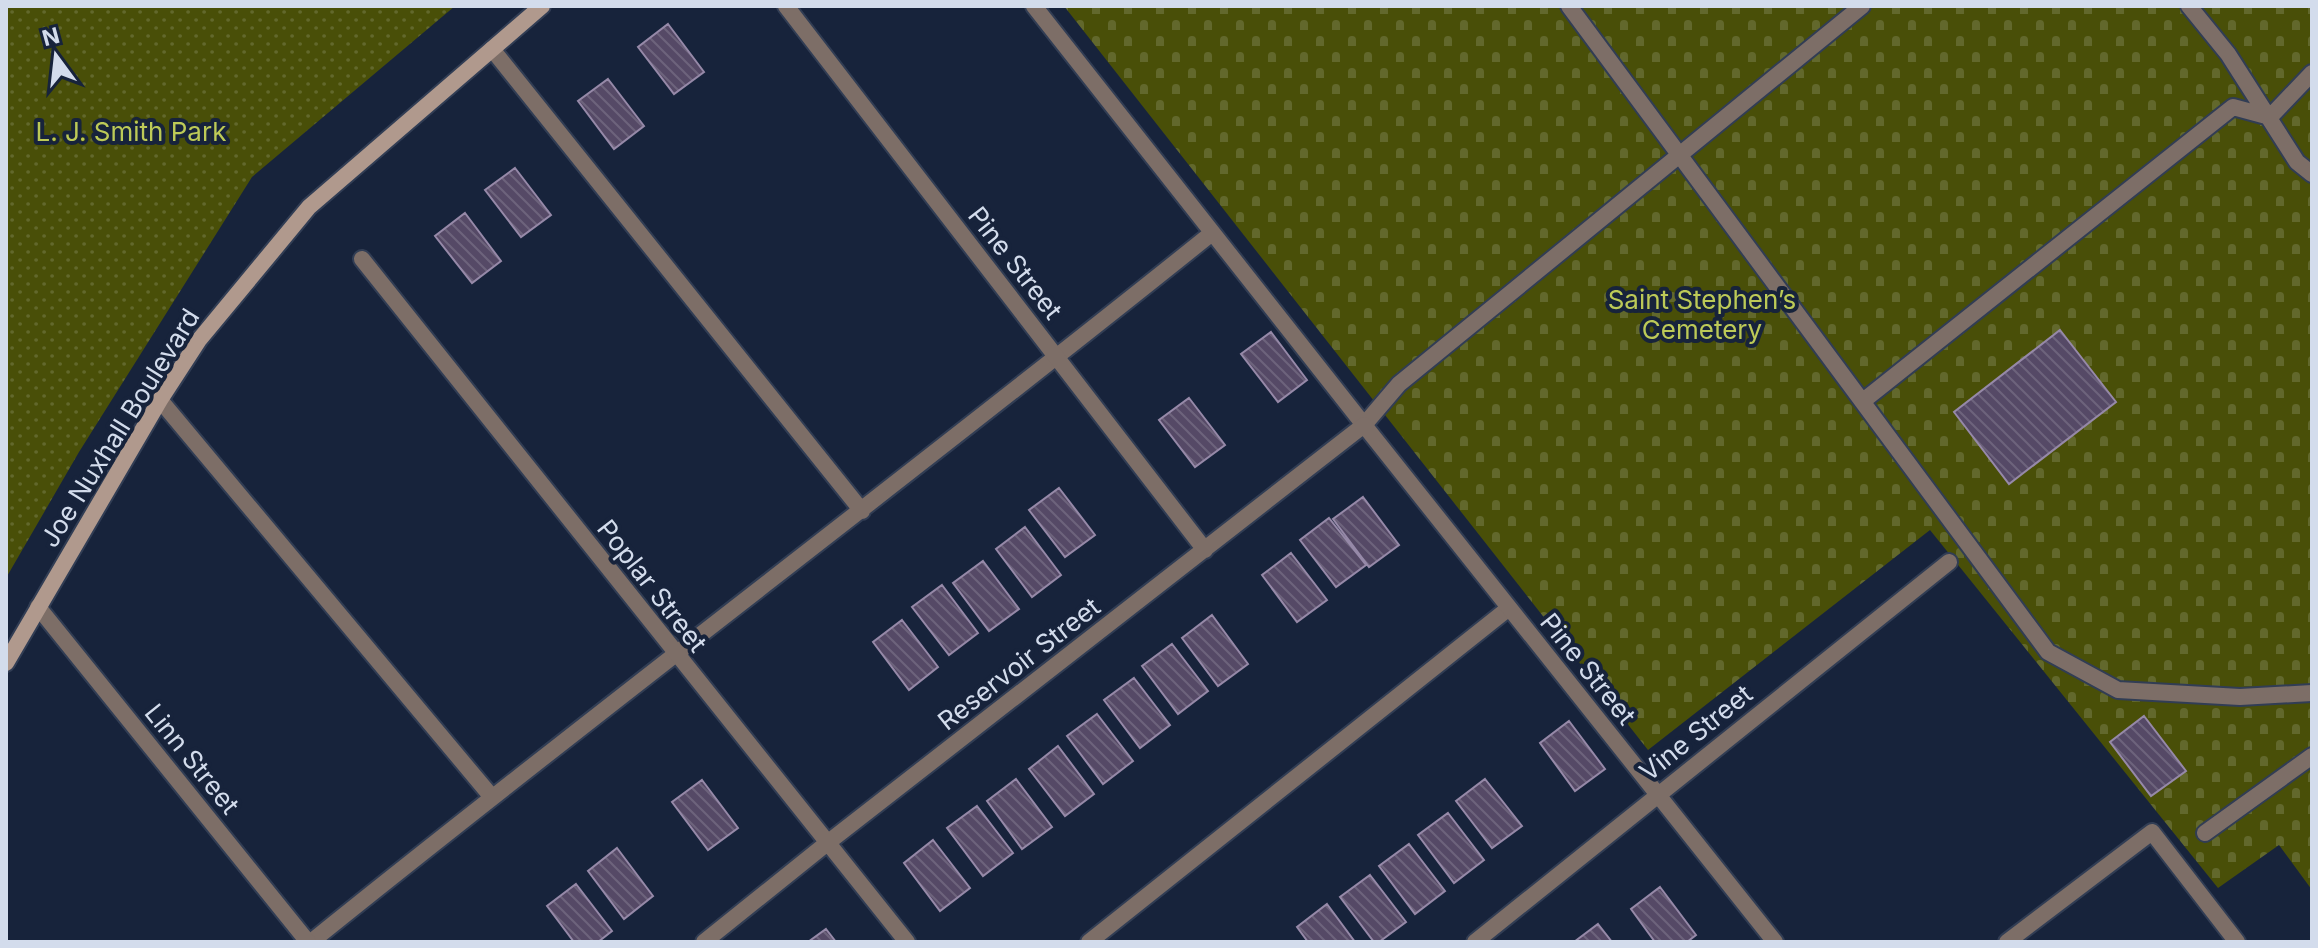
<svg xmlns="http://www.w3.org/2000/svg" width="2318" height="948" font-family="Inter,sans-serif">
<defs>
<pattern id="cemetery-stones" width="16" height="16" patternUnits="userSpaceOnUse" patternTransform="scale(2)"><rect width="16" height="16" fill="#494f08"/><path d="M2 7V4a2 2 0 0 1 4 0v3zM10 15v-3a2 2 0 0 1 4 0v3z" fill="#62682c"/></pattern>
<pattern id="park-dots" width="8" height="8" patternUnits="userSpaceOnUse" patternTransform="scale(2)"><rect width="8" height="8" fill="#494f08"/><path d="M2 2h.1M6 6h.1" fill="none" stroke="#62682c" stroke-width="1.8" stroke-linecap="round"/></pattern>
<pattern id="building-back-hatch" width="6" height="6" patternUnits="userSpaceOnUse" patternTransform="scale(2)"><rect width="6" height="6" fill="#554966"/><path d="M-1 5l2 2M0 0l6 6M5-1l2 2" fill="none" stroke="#6d637c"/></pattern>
</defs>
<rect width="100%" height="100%" fill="#17233b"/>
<path fill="url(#cemetery-stones)" d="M1064,6h1248v884l-33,-45 -61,43 -288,-358 -282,220z"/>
<path fill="url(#park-dots)" d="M6,6h449l-203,171 -173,275 -73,126z"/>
<path fill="url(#building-back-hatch)" stroke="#9689a8" stroke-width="2" d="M668,24l36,48 -30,22 -36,-47z
M608,79l36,47 -30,23 -36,-48z
M515,168l36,47 -30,22 -36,-47z
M465,213l36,48 -29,22 -37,-47z
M2060,330l56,72 -107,82 -55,-72z
M1271,332l36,48 -29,22 -37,-48z
M1189,398l36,47 -30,22 -36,-47z
M1059,488l36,47 -30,22 -36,-47z
M1363,497l36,48 -30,22 -36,-48z
M1329,518l37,47 -30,22 -36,-47z
M1025,527l36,48 -29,22 -36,-48z
M1291,553l36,47 -30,22 -35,-47z
M983,561l36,48 -30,22 -36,-48z
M942,585l36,48 -29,22 -37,-48z
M1212,615l36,49 -30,22 -36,-48z
M902,620l36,47 -29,23 -36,-48z
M1172,644l36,47 -30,23 -36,-48z
M1134,678l36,47 -30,23 -36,-48z
M1097,714l36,47 -30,23 -36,-48z
M2144,716l42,55 -35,25 -41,-54z
M1569,721l36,48 -30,22 -35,-48z
M1058,746l36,48 -29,22 -36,-47z
M1016,779l36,48 -30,22 -35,-48z
M1485,779l37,47 -30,22 -36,-47z
M702,780l36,48 -30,22 -36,-48z
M977,806l36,47 -30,23 -36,-48z
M1448,813l36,47 -30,23 -36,-48z
M933,840l37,48 -30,23 -36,-48z
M1409,844l36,47 -30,23 -36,-48z
M617,848l36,48 -29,23 -36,-48z
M1370,875l36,47 -27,20h-5l-34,-45z
M576,884l36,47 -14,11h-24l-27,-36z
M1660,887l36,48 -9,7h-32l-24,-33z
M1327,904l28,38h-47l-11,-15z
M1598,924l14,18h-38z
M826,929l10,13h-28z"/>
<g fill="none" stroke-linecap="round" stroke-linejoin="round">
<defs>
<path id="lane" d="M1034,6l330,419 35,-41 463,-378
M1569,6l479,646 70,38 122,7 72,-4
M2189,6l39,48 69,108 15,12
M492,49l370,462
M160,400l331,396
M1863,401l370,-294 37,10 42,-44
M2205,833l107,-77
M311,942c297,-240 603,-469 901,-709
M1089,942l420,-334
M2007,942l145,-110 85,110"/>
<path id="street" d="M786,6l419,544
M362,259l545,683
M38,607l270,335
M704,942l122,-98 538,-419 411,517
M1475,942l474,-380"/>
<path id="secondary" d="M6,663l154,-263 39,-60 110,-133 233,-201"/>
</defs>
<use href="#lane" stroke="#313d54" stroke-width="20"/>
<use href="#street" stroke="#313d54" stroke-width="20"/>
<use href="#secondary" stroke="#313d54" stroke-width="20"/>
<use href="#lane" stroke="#7d6e67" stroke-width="16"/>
<use href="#street" stroke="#7d6e67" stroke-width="16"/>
<use href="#secondary" stroke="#b0998d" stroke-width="16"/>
</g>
<g text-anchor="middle" stroke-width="8" stroke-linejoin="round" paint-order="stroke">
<g font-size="26" fill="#bdca57" stroke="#17233b">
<text x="131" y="141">L. J. Smith Park</text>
<text x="1702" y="309">Saint Stephen’s<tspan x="1702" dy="30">Cemetery</tspan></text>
</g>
<g font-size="26" fill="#d3dcec" stroke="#17233b">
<text transform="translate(1015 263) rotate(52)" y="9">Pine Street</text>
<text transform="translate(120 428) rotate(-58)" y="9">Joe Nuxhall Boulevard</text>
<text transform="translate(652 586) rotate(52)" y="9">Poplar Street</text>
<text transform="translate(1019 664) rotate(-38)" y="9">Reservoir Street</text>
<text transform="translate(1588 669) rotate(51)" y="9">Pine Street</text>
<text transform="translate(1696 733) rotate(-39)" y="9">Vine Street</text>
<text transform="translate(192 759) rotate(51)" y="9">Linn Street</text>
</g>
</g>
<rect width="2318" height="948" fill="none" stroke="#d3dcec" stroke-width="16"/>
<g transform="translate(56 56) rotate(345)" stroke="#17233b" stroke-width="6" paint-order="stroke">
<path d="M0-6L14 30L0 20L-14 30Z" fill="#d3dcec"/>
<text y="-12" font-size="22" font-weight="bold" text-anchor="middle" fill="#d3dcec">N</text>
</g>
</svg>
